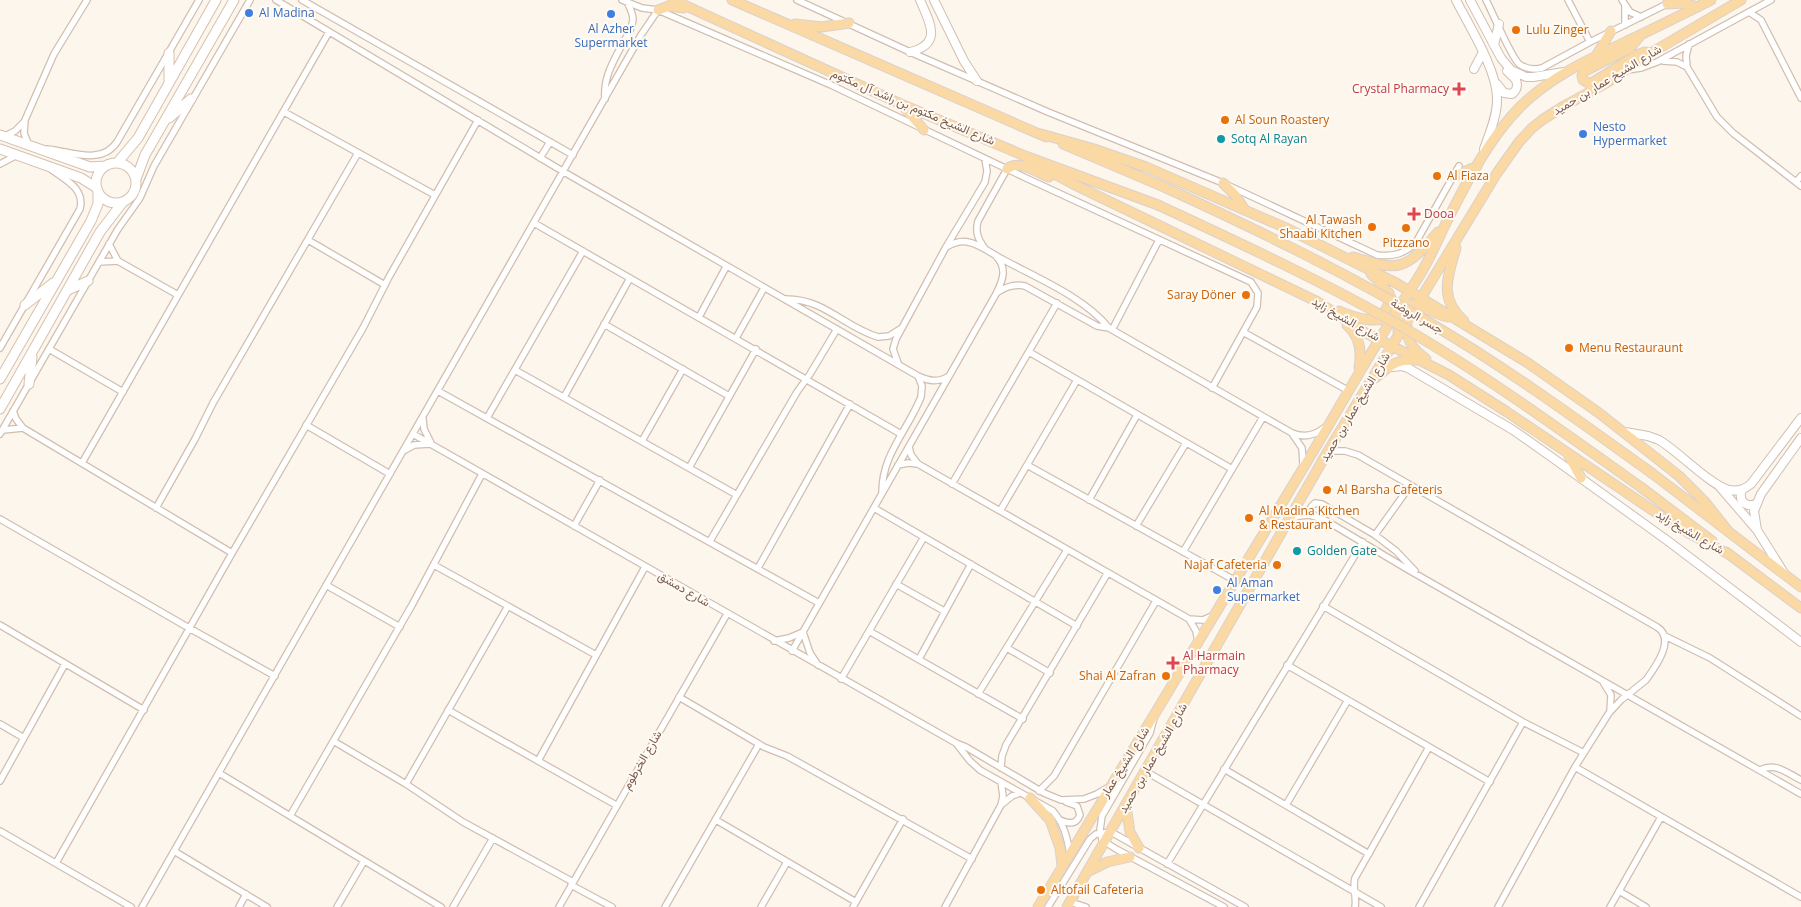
<svg xmlns="http://www.w3.org/2000/svg" width="1801" height="907" font-family="'Open Sans',Vazirmatn,sans-serif">
<rect width="100%" height="100%" fill="#fdf6ec"/>
<g fill="none" stroke-linecap="round" stroke-linejoin="round">
<defs>
<path id="minor" d="M276,0l288,172 354,204c11,5 20,7 31,0
M302,0l271,155
M622,0l20,8 16,2 173,75 195,93 225,104 7,11 -1,14 -45,81
M797,0l113,52 138,60 175,71 154,72c16,2 26,-1 38,-11l44,-78
M1486,0c7,13 24,55 33,64 7,5 15,6 23,4l48,-26 79,-39
M1568,0l22,42
M1622,0l8,12 11,5
M1749,12l12,8 40,78
M1625,25v-19
M1689,44l-3,12 1,11 30,50 16,16 68,53
M1663,61l14,1 10,5
M1627,70l14,-2 16,-6 114,-62
M605,99c-2,-22 9,-39 19,-58 4,-6 8,-14 9,-21 0,-7 -3,-12 -6,-18
M284,112l151,83
M5,136l10,-5 9,-9
M29,146l-5,-13 1,-13 29,-66 33,-54
M47,149c23,2 54,17 70,-7l82,-142
M540,158l10,-16
M0,164l17,-9
M1796,182l5,-6
M534,223l367,211
M308,240l77,45
M109,244l9,17 60,34
M946,247c7,-4 14,-7 22,-5 12,2 24,12 34,17 35,19 82,38 107,69l183,105c12,5 22,3 32,-5
M985,249c-7,-10 -10,-17 -7,-28l29,-52
M99,262l19,-1
M998,292c9,-6 17,-8 27,-6l72,40 12,2
M786,299c39,0 58,28 92,38l11,-1 11,-7
M699,317l27,-50
M604,324l125,72
M1112,330l47,-90
M1243,332l106,59
M736,338l28,-50
M0,348l80,-139c5,-20 -14,-29 -28,-39
M49,349l74,43
M1029,352l203,117
M898,363l-5,-14 3,-10 50,-92 39,-65 2,-11 -2,-12
M515,370l222,125
M438,391l381,212
M564,397l66,-119
M13,411l3,8 7,9 209,125
M487,418l96,-167
M423,419l1,10 7,14
M306,425l84,49
M3,430l20,-2
M0,434l118,-205 22,-31 14,-32 96,-166
M413,434l543,309 10,4 78,46 17,7 23,-1 13,-5 12,-7
M1293,435l9,13 1,17
M642,441l41,-72
M909,447l2,8 7,9 271,155 14,1 9,-4
M405,450l9,-5 16,-1
M1328,451h17l13,4 299,172c19,12 -1,39 -11,53l-25,20 -12,13 -34,54 -77,140
M82,463l247,-431
M898,465l10,-2 10,1
M1027,465l207,115
M689,468l67,-119
M952,484l105,-181
M882,492c0,-38 26,-62 39,-95l1,-11 -4,-10
M1089,500l48,-85
M156,508l39,-69 18,-36 145,-250
M874,508l203,118
M1000,511l77,-131
M1315,516l-4,-4v-5l4,-4 7,1 53,31 21,16 19,20
M0,519l189,109 86,48
M1289,519l10,-3 10,-1 16,5 82,49 394,225
M574,526l26,-46
M1136,526l50,-83
M1375,535l35,-49
M710,541l87,-149 13,-18 27,-45
M1183,552l80,-135
M434,565l162,90
M758,568l92,-164
M896,584l48,27
M326,585l74,42
M1323,606l200,116 61,31
M1189,619l7,12 2,11
M0,625l144,85
M869,631l154,88
M1665,636l45,22 91,58
M774,641l15,-3 14,-6 7,21 8,12
M1007,648l43,25
M792,651l204,-357c7,-14 12,-26 -1,-39
M919,659l52,-95
M1287,665l203,117
M841,679l83,-142
M1603,682l8,13 -1,17
M978,694l89,-144
M679,697l85,50 23,9 185,103
M448,710l168,95
M1154,718l-4,15 -48,83 -2,14 2,10 14,9 108,58
M0,724l24,14
M335,742l71,42 57,38 110,60
M956,743l14,18 10,9 73,41c11,13 14,26 17,43
M538,761l107,-194
M1575,767l226,130
M1001,768l1,-12 4,-11 101,-171
M1224,769l145,85
M1760,770c16,-8 27,3 41,10
M1145,771l236,136
M219,773l71,43 122,-211 70,-131
M0,781l65,-117
M406,784l102,-178
M1039,791l15,-15 102,-175
M1001,805l11,-9 8,-3
M1286,805l62,-105
M290,816l151,91
M716,820l140,82
M1060,820c9,4 16,5 20,-5l-3,-9 -11,-4
M0,831l131,76
M174,851l93,56
M56,863l175,-308 132,-227 26,-51 89,-157
M1167,864l196,-322
M571,885l41,22
M1619,891l27,16
M1070,902l16,5
M142,907l499,-872 17,-25
M239,907l7,-13
M337,907l27,-46
M453,907l40,-69
M559,907l168,-293
M665,907l94,-163
M761,907l26,-45
M853,907l50,-88
M945,907l56,-102 2,-9 -2,-14
M1048,907l42,-68 6,-5 15,-2 134,75
M1355,907c2,-10 -3,-20 0,-29l74,-131
M1419,907l104,-185
M1610,907l51,-90"/>
<path id="tertiary" d="M934,0l30,61 13,20
M1456,0c13,26 42,71 41,100 0,17 -8,34 -13,49
M1470,0l31,58 10,12 15,7h7l31,-5
M1494,45l5,-21
M910,52c33,-8 20,-29 10,-52
M1474,69l9,-17
M1497,84l7,9 8,1c5,-4 6,-8 4,-14l-9,-9
M1392,367l9,-1 7,2 105,62 37,26 118,85 133,101
M1625,432l23,4 11,4c19,11 51,45 70,50 9,2 16,-1 22,-6l50,-66
M1719,486l37,43
M1742,490c-4,10 3,18 14,14
M1784,573l-27,-43 -3,-19 7,-17 40,-56"/>
<path id="secondary" d="M169,53v27
M169,118l22,-19
M0,135l90,32 16,-1
M0,149l81,29 16,10
M117,163l21,-25 78,-138
M96 183a20 20 0 1 1 40 0a20 20 0 1 1-40 0Z
M136,179l9,-24 89,-155
M68,290l20,-9
M25,305l28,-22
M0,379l91,-158 7,-17v-13
M29,384l3,-27
M0,409l100,-177 23,-30"/>
<path id="primary" d="M673,0l228,104 124,52 133,49
M732,0l314,137
M1667,4l16,-1 15,4
M658,10l11,-4 15,2
M795,24l27,3 27,-4
M1640,36l-10,12 -47,24 -1,4 1,4 7,4 47,-29 8,-3 5,1
M1596,56l15,-25
M903,106l21,24
M1041,134l53,15 52,18 140,61 110,55 132,80 71,50 80,63 26,26 23,29
M1063,144l101,43
M1025,156l18,12 30,16 245,118 48,31 83,42 58,37 163,110 24,14 36,19
M1007,169c12,-10 29,3 42,8
M1453,177l24,-11
M1223,183l12,12 10,15
M1456,248c-8,28 -18,50 8,73
M1353,257c47,15 53,13 85,-25
M1371,274c18,16 29,33 27,58
M1411,305c13,0 24,10 37,12
M1339,311c17,7 35,13 52,6
M1375,319c11,-6 15,-13 14,-26
M1407,324c-1,16 6,26 19,35
M1347,325c13,11 15,26 12,43
M1375,378c16,-12 19,-19 41,-18
M1569,456l12,22
M1653,474l148,113
M1642,488l70,53
M1726,552l75,56
M1030,798l20,22 10,28 2,17
M1126,806l4,26 9,16
M1089,871l18,-9 23,-5
M1038,907c87,-146 176,-291 264,-437 38,-63 73,-127 114,-189 12,-18 20,-37 29,-56 20,-40 44,-87 75,-118 33,-33 76,-51 118,-71 25,-12 49,-24 73,-36
M1067,907l261,-456 169,-278 22,-31 13,-14 10,-8 22,-14 44,-24 43,-29 90,-53"/>
</defs>
<use href="#minor" stroke="#d1beb0" stroke-width="8"/>
<use href="#tertiary" stroke="#d1beb0" stroke-width="10"/>
<use href="#secondary" stroke="#d6c0b0" stroke-width="11"/>
<use href="#primary" stroke="#dad1cd" stroke-width="11"/>
<use href="#minor" stroke="#fff" stroke-width="5.5"/>
<use href="#tertiary" stroke="#fff" stroke-width="8"/>
<use href="#secondary" stroke="#fff" stroke-width="9"/>
<use href="#primary" stroke="#fbd9a5" stroke-width="9"/>
<defs>
<path id="primary-bridge" d="M1164,187c94,43 187,88 276,142 74,44 143,95 213,145
M1158,205c84,39 168,78 248,124 82,48 159,104 236,159"/>
</defs>
<use href="#primary-bridge" stroke="#dad1cd" stroke-width="11" stroke-linecap="butt"/>
<use href="#primary-bridge" stroke="#fbd9a5" stroke-width="9"/>
</g>
<g fill="#3f7fe0" stroke="#fffaf3" stroke-width="2">
<circle cx="249" cy="13" r="5"/>
<circle cx="611" cy="14" r="5"/>
<circle cx="1583" cy="134" r="5"/>
<circle cx="1217" cy="590" r="5"/>
</g>
<g fill="#e8710a" stroke="#fffaf3" stroke-width="2">
<circle cx="1516" cy="30" r="5"/>
<circle cx="1225" cy="120" r="5"/>
<circle cx="1437" cy="176" r="5"/>
<circle cx="1372" cy="227" r="5"/>
<circle cx="1406" cy="228" r="5"/>
<circle cx="1246" cy="295" r="5"/>
<circle cx="1569" cy="348" r="5"/>
<circle cx="1327" cy="490" r="5"/>
<circle cx="1249" cy="518" r="5"/>
<circle cx="1277" cy="565" r="5"/>
<circle cx="1166" cy="676" r="5"/>
<circle cx="1041" cy="890" r="5"/>
</g>
<g fill="#e0444e" stroke="#fffaf3" stroke-width="2">
<path d="M1456.5 81.5h5v5h5v5h-5v5h-5v-5h-5v-5h5z"/>
<path d="M1411.5 206.5h5v5h5v5h-5v5h-5v-5h-5v-5h5z"/>
<path d="M1170.5 655.5h5v5h5v5h-5v5h-5v-5h-5v-5h5z"/>
</g>
<g fill="#0f9aa8" stroke="#fffaf3" stroke-width="2">
<circle cx="1221" cy="139" r="5"/>
<circle cx="1297" cy="551" r="5"/>
</g>
<g text-anchor="middle" stroke-width="4" stroke-linejoin="round" paint-order="stroke">
<g font-size="12" fill="#366cbe" stroke="#fffaf3" text-anchor="start">
<text x="259" y="17">Al Madina</text>
<text x="611" y="33" text-anchor="middle">Al Azher<tspan x="611" dy="14">Supermarket</tspan></text>
<text x="1593" y="131">Nesto<tspan x="1593" dy="14">Hypermarket</tspan></text>
<text x="1227" y="587">Al Aman<tspan x="1227" dy="14">Supermarket</tspan></text>
</g>
<g font-size="12" fill="#c56008" stroke="#fffaf3" text-anchor="start">
<text x="1526" y="34">Lulu Zinger</text>
<text x="1235" y="124">Al Soun Roastery</text>
<text x="1447" y="180">Al Fiaza</text>
<text x="1362" y="224" text-anchor="end">Al Tawash<tspan x="1362" dy="14">Shaabi Kitchen</tspan></text>
<text x="1406" y="247" text-anchor="middle">Pitzzano</text>
<text x="1236" y="299" text-anchor="end">Saray Döner</text>
<text x="1579" y="352">Menu Restauraunt</text>
<text x="1337" y="494">Al Barsha Cafeteris</text>
<text x="1259" y="515">Al Madina Kitchen<tspan x="1259" dy="14">&amp; Restaurant</tspan></text>
<text x="1267" y="569" text-anchor="end">Najaf Cafeteria</text>
<text x="1156" y="680" text-anchor="end">Shai Al Zafran</text>
<text x="1051" y="894">Altofail Cafeteria</text>
</g>
<g font-size="12" fill="#7a5c4d" stroke="#fffaf3">
<text transform="translate(1607 80) rotate(-31)" y="4">شارع الشيخ عمار بن حميد</text>
<text transform="translate(913 107) rotate(23)" y="4">شارع الشيخ مكتوم بن راشد آل مكتوم</text>
<text transform="translate(1417 316) rotate(30)" y="4">جسر الروضة</text>
<text transform="translate(1346 319) rotate(30)" y="4">شارع الشيخ زايد</text>
<text transform="translate(1355 407) rotate(-59)" y="4">شارع الشيخ عمار بن حميد</text>
<text transform="translate(1690 532) rotate(30)" y="4">شارع الشيخ زايد</text>
<text transform="translate(684 589) rotate(30)" y="4">شارع دمشق</text>
<text transform="translate(1153 758) rotate(-60)" y="4">شارع الشيخ عمار بن حميد</text>
<text transform="translate(642 760) rotate(-60)" y="4">شارع الخرطوم</text>
<text transform="translate(1125 762) rotate(-58)" y="4">شارع الشيخ عمار</text>
</g>
<g font-size="12" fill="#be3a42" stroke="#fffaf3" text-anchor="start">
<text x="1449" y="93" text-anchor="end">Crystal Pharmacy</text>
<text x="1424" y="218">Dooa</text>
<text x="1183" y="660">Al Harmain<tspan x="1183" dy="14">Pharmacy</tspan></text>
</g>
<g font-size="12" fill="#0d838f" stroke="#fffaf3" text-anchor="start">
<text x="1231" y="143">Sotq Al Rayan</text>
<text x="1307" y="555">Golden Gate</text>
</g>
</g>
</svg>
